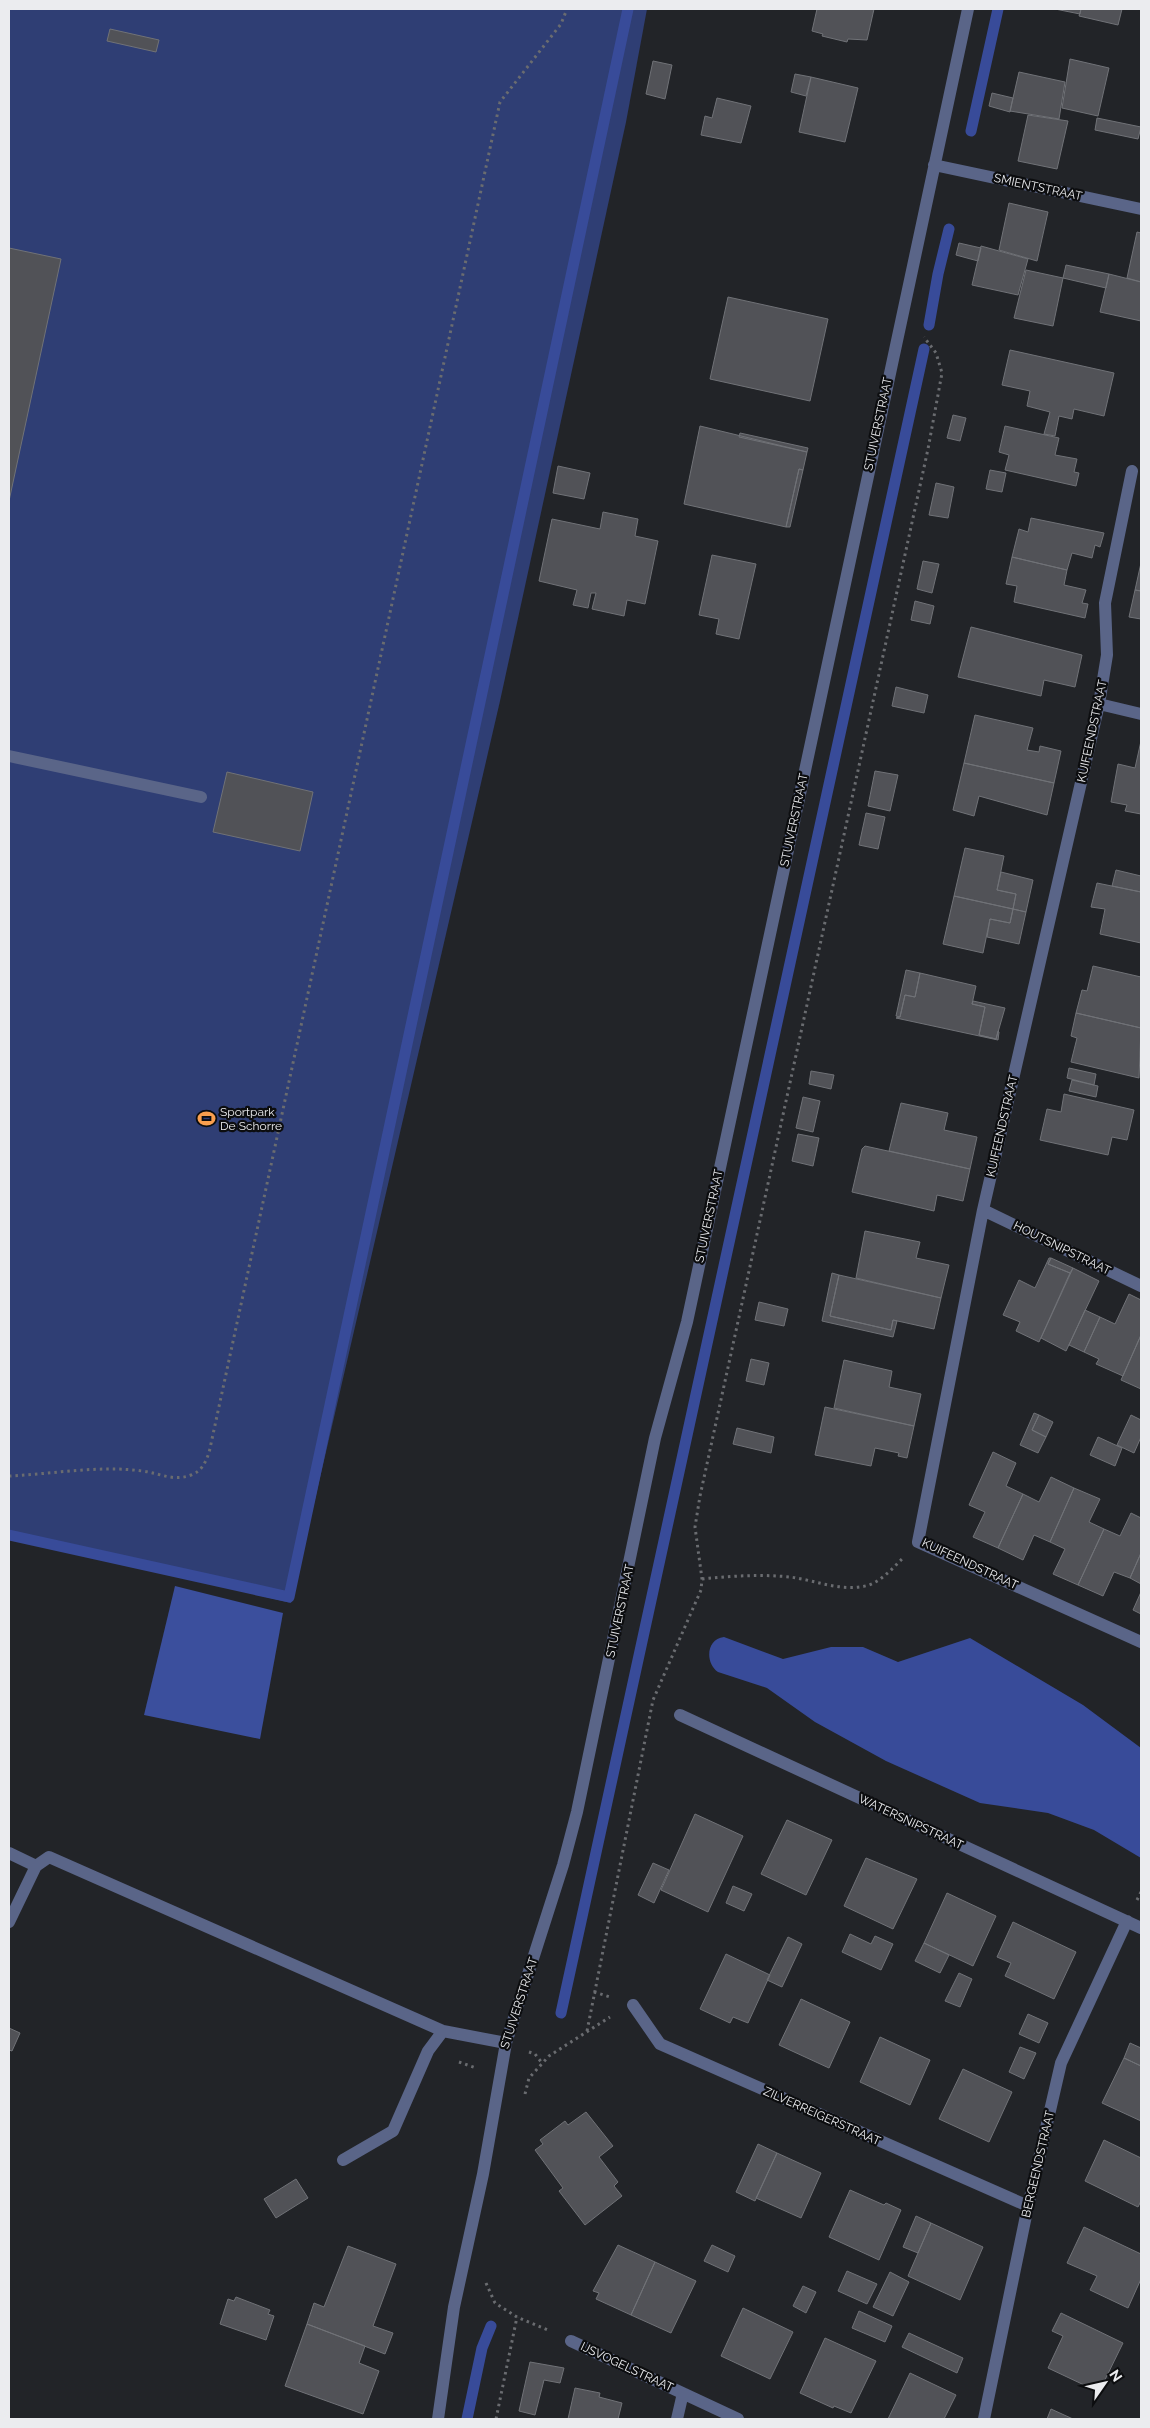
<svg xmlns="http://www.w3.org/2000/svg" width="1150" height="2428" font-family="Raleway,sans-serif">
<rect width="100%" height="100%" fill="#222428"/>
<path fill="#2f3e74" d="M9,9h638l-21,113 -126,579 -209,902 -282,-67z"/>
<path fill="#3b4f9d" d="M175,1586l108,27 -23,126 -116,-24z"/>
<path fill="#384b99" d="M724,1637l59,22 48,-12h32l35,15 72,-24 113,67 58,43v110l-47,-28 -46,-17 -68,-10 -94,-42 -71,-39 -48,-34 -49,-16c-13,-9 -12,-33 6,-35z"/>
<g fill="none" stroke-linecap="round" stroke-linejoin="round">
<path stroke="#384b99" stroke-width="11" d="M971,131l27,-122
M929,325l9,-51 11,-45
M9,1535l280,62 339,-1588
M561,2013l363,-1664
M467,2419l15,-71 9,-22"/>
</g>
<path fill="#515257" stroke="#707277" d="M817,9h57l-7,31 -19,-1 -1,3 -25,-6 1,-2 -11,-3z
M1055,9h26l-1,5z
M1081,9h41l-4,16 -39,-9z
M110,29l49,11 -3,12 -49,-11z
M1070,59l39,9 -11,48 -36,-8z
M653,61l19,4 -7,34 -19,-5z
M1019,72l46,10 -6,37 -49,-8z
M795,74l16,3 -5,19 -15,-4z
M811,77l47,11 -13,54 -46,-10z
M992,93l21,5 -3,14 -21,-6z
M717,98l34,8 -10,37 -40,-8 4,-19 7,2z
M1028,115l40,6 -11,48 -39,-8z
M1097,118l44,9 -3,12 -43,-9z
M1009,203l39,9 -11,49 -38,-11z
M1137,232l4,1v49l-14,-4z
M959,243l22,5 -3,13 -22,-6z
M981,246l47,13 -10,36 -46,-10z
M9,248l52,11 -52,242z
M1066,265l43,9 -3,14 -43,-10z
M1026,270l37,8 -10,48 -39,-8z
M1109,274l32,8v39l-41,-9z
M728,297l100,22 -18,82 -100,-22z
M1010,350l104,23 -10,43 -30,-7 -2,10 -13,-3 -4,20 -11,-2 6,-22 -23,-6 3,-15 -28,-6z
M953,415l13,3 -6,23 -13,-3z
M700,426l107,26 -4,18 -4,-1 -13,58 -102,-23z
M1005,426l54,12 -4,17 22,4 -3,13 5,1 -3,13 -71,-16 4,-15 -10,-3z
M740,433l68,15 -1,4 -68,-15z
M558,466l32,7 -6,26 -31,-6z
M799,469l4,1 -13,57h-4z
M990,470l16,3 -4,19 -16,-3z
M936,483l18,4 -6,31 -19,-3z
M603,512l35,7 -3,17 23,5 -13,63 -18,-4 -3,16 -32,-7 4,-16h-5l-3,15 -15,-3 4,-15 -38,-9 13,-62 48,10z
M1031,518l73,15 -4,14 -5,-2 -3,13 -20,-5 -5,17 -55,-13 7,-28 9,3z
M712,555l44,9 -17,75 -23,-5 3,-15 -20,-4z
M1012,557l55,13 -3,15 22,5 -4,13 6,1 -3,14 -71,-16 3,-16 -11,-2z
M923,561l16,3 -7,29 -15,-4z
M1141,563v28l-6,-1z
M1135,590l6,1v28l-12,-2z
M915,601l19,5 -4,18 -19,-4z
M971,627l111,28 -7,32 -31,-7 -3,16 -83,-19z
M896,687l32,8 -4,18 -32,-7z
M975,715l58,13 -6,22 12,2 1,-6 21,5 -7,32 -90,-20z
M1141,741v73l-16,-3 2,-6 -16,-3 7,-38 17,4z
M964,763l90,20 -7,32 -68,-19 -5,20 -21,-6z
M875,771l23,4 -8,36 -22,-5z
M227,772l86,20 -13,59 -87,-19z
M866,813l19,4 -7,32 -19,-4z
M965,848l39,8 -7,34 19,4 -3,15 -59,-13z
M1116,870l25,6v16l-29,-6z
M1001,872l32,8 -7,32 -13,-3 3,-15 -19,-4z
M1097,883l44,9v51l-41,-9 5,-25 -14,-2z
M954,896l59,13 -3,14 -20,-4 -7,34 -40,-9z
M1013,909l13,3 -7,32 -32,-7 3,-18 20,4z
M1093,966l48,11v51l-65,-15 6,-23 5,1z
M906,970l14,3 -5,24 -10,-2 -5,22 -4,-1z
M920,973l56,13 -4,18 13,3 -6,28 17,4 2,-8 1,1 -1,8 -102,-22 4,-1 5,-22 10,2z
M973,1001l32,7 -9,31 -17,-4 6,-28 -13,-3z
M1076,1013l65,15 -2,50 -68,-16 6,-24 -6,-2z
M1069,1068l27,6 -2,11 -27,-7z
M811,1071l23,4 -3,14 -22,-5z
M1072,1080l26,6 -2,11 -27,-6z
M1064,1094l70,16 -7,30 -15,-3 -4,18 -68,-15 7,-31 14,3z
M803,1097l17,4 -7,31 -17,-4z
M901,1103l47,10 -4,17 33,7 -7,32 -81,-18z
M798,1134l21,4 -6,28 -21,-5z
M865,1146l105,23 -7,32 -26,-6 -3,16 -82,-19 10,-43z
M865,1231l55,11 -4,16 33,7 -8,33 -85,-20z
M1049,1258h2l-3,6 22,9 -31,69 -23,-11 4,-9 -17,-7 16,-35 16,8z
M1051,1258l22,10 -3,5 -22,-9z
M1073,1268l26,13 -33,70 -25,-13z
M832,1273l7,2 -9,41 61,14 2,-10 4,1 -4,16 -71,-16z
M839,1275l102,23 -7,31 -41,-9 -2,10 -61,-14z
M1129,1294l12,6v35l-18,41 -27,-12 3,-5 -15,-7 16,-35 15,7z
M759,1302l29,7 -4,17 -29,-6z
M1085,1310l15,7 -16,35 -15,-7z
M1141,1335v54l-20,-9z
M751,1359l18,4 -5,22 -18,-4z
M844,1360l48,11 -3,16 32,7 -7,32 -80,-18z
M825,1407l89,19 -7,32 -9,-2 1,-3 -24,-5 -4,18 -56,-11z
M1034,1413l5,2 -7,15 14,7 -8,16 -18,-8z
M1039,1415l14,7 -7,15 -14,-7z
M1131,1415l10,5v17l-7,16 -17,-8z
M737,1428l37,9 -3,16 -38,-9z
M1098,1437l24,11 -7,18 -25,-11z
M993,1452l23,11 -10,23 17,8 -25,54 -25,-11 12,-25 -16,-7z
M1051,1477l23,11 -24,54 -16,-7 -11,25 -25,-12 25,-54 16,8z
M1074,1488l26,11 -11,23 15,7 -26,56 -25,-11 12,-25 -15,-7z
M1131,1513l10,5v35l-11,25 -16,-6 -11,24 -25,-11 26,-56 16,7z
M1141,1553v31l-11,-6z
M1141,1592v22l-8,-4z
M695,1814l48,22 -35,76 -47,-22z
M787,1820l45,20 -26,55 -45,-21z
M866,1858l51,21 -24,50 -49,-23z
M653,1863l16,7 -15,33 -16,-8z
M733,1886l19,8 -8,17 -18,-8z
M947,1893l49,23 -23,50 -49,-23z
M1013,1922l63,30 -22,47 -49,-23 6,-13 -14,-6z
M850,1934l21,10 4,-8 18,8 -12,26 -39,-18z
M788,1937l14,7 -20,43 -15,-7z
M924,1943l25,12 -9,18 -25,-12z
M726,1954l44,21 -22,48 -15,-6 -3,6 -30,-14z
M959,1973l13,6 -12,28 -15,-6z
M801,1999l49,23 -21,46 -50,-23z
M1028,2014l20,9 -9,20 -20,-9z
M9,2028l11,5 -8,18 -3,-1z
M880,2037l50,23 -20,45 -50,-23z
M1130,2043l11,5v18l-17,-8z
M1020,2047l16,6 -12,26 -15,-7z
M1124,2058l17,8v55l-39,-18z
M963,2069l49,23 -23,50 -50,-23z
M586,2112l27,34 -14,11 19,25 -4,4 8,10 -37,29 -26,-34 4,-3 -28,-38 8,-6 -3,-4 25,-19 3,4z
M1104,2140l37,18v43l-3,6 -53,-26z
M758,2144l19,9 -22,48 -19,-9z
M777,2153l44,20 -20,45 -45,-20z
M296,2179l12,19 -32,20 -12,-19z
M850,2190l34,15 2,-2 15,7 -22,50 -50,-23z
M916,2216l15,7 -13,30 -15,-6z
M931,2223l52,24 -23,53 -52,-24z
M1084,2227l57,27v25l-13,29 -38,-18 7,-14 -30,-13z
M618,2245l37,17 -24,53 -35,-16 3,-6 -6,-2z
M712,2245l23,11 -7,16 -24,-11z
M348,2246l48,18 -23,62 20,7 -8,21 -78,-30 7,-21 10,4z
M655,2262l41,19 -25,52 -40,-18z
M847,2271l30,13 -10,20 -29,-13z
M890,2272l19,10 -16,34 -20,-9z
M803,2286l13,6 -10,21 -13,-7z
M236,2297l34,13 -2,4 6,2 -8,24 -46,-16 8,-25 6,2z
M743,2308l50,24 -23,47 -49,-23z
M859,2311l33,15 -7,16 -33,-14z
M1061,2313l62,30 -24,49 -51,-24 15,-32 -11,-5z
M307,2324l58,22 -6,17 20,8 -16,43 -78,-28z
M909,2333l54,25 -6,15 -55,-26z
M825,2338l51,23 -25,52 -17,-7 -1,2 -33,-15z
M530,2362l34,6 -4,15 -16,-3 -9,35 -16,-4z
M910,2373l46,22 -12,24h-56z
M575,2388l25,5 -1,4 23,6 -4,16h-50z
M1051,2409l22,10h-26z"/>
<g fill="none" stroke-linecap="round" stroke-linejoin="round">
<path stroke="#6a6c70" stroke-width="3" stroke-dasharray="2.5 4" stroke-linecap="butt" d="M9,1476c44,-2 90,-11 133,-5 18,2 31,11 49,4 11,-4 14,-12 18,-22l291,-1351 61,-78 6,-15
M702,1579c29,-3 58,-5 88,-2 25,3 53,16 79,8 13,-5 23,-16 33,-26
M1137,1900l4,-8
M594,1992l16,5
M587,2031l66,-331 48,-110 1,-11 -7,-52 5,-31 228,-1047 14,-76 -6,-20 -12,-16
M529,2052l6,2 7,9
M459,2062l17,6
M525,2094l4,-16 20,-22 61,-39
M486,2283l9,20 22,14 33,14
M496,2419l21,-102"/>
<path stroke="#5a6588" stroke-width="12" d="M9,756l192,41
M9,1853l27,13
M9,1922l27,-56 13,-9 394,174 63,12
M343,2160l50,-29 35,-80 15,-20"/>
<path stroke="#5a6588" stroke-width="12" d="M934,165l207,44
M1132,471l-27,132 2,52 -8,49 -116,506 -65,332 223,100
M1099,704l42,10
M983,1210l158,76
M680,1715l461,213
M633,2005l27,39 368,162
M571,2341l167,78
M438,2419l16,-112 29,-133 23,-131 57,-178 14,-53 78,-374 32,-116 281,-1313
M677,2419l6,-26
M984,2419l44,-213 33,-143 66,-142"/>
</g>
<defs>
<symbol id="stadium-bare" viewBox="-9 -9 18 18"><path d="M0-5a6.5 5 0 1 0 0 10a6.5 5 0 1 0 0-10ZM-3.5-1.8h7v3.6h-7Z" fill="#fa9f4e" stroke="#0c0d0f" stroke-width="2.5" paint-order="stroke"/></symbol>
</defs>
<g fill-rule="evenodd">
<use href="#stadium-bare" x="194" y="1106" width="25" height="25"/>
</g>
<g text-anchor="middle" stroke-width="4.5" stroke-linejoin="round" paint-order="stroke">
<g font-size="12" fill="#ebecef" stroke="#0c0d0f">
<text transform="translate(1038 187) rotate(12)" y="4">SMIENTSTRAAT</text>
<text transform="translate(878 424) rotate(-78)" y="4">STUIVERSTRAAT</text>
<text transform="translate(1092 731) rotate(-78)" y="4">KUIFEENDSTRAAT</text>
<text transform="translate(794 820) rotate(-78)" y="4">STUIVERSTRAAT</text>
<text transform="translate(1002 1126) rotate(-77)" y="4">KUIFEENDSTRAAT</text>
<text transform="translate(709 1216) rotate(-78)" y="4">STUIVERSTRAAT</text>
<text transform="translate(1062 1248) rotate(26)" y="4">HOUTSNIPSTRAAT</text>
<text transform="translate(970 1564) rotate(25)" y="4">KUIFEENDSTRAAT</text>
<text transform="translate(620 1611) rotate(-78)" y="4">STUIVERSTRAAT</text>
<text transform="translate(911 1822) rotate(25)" y="4">WATERSNIPSTRAAT</text>
<text transform="translate(519 2003) rotate(-72)" y="4">STUIVERSTRAAT</text>
<text transform="translate(822 2116) rotate(24)" y="4">ZILVERREIGERSTRAAT</text>
<text transform="translate(1038 2164) rotate(-77)" y="4">BERGEENDSTRAAT</text>
<text transform="translate(627 2367) rotate(25)" y="4">IJSVOGELSTRAAT</text>
</g>
<g font-size="12" fill="#ebecef" stroke="#0c0d0f" text-anchor="start">
<text x="220" y="1116">Sportpark<tspan x="220" dy="14">De Schorre</tspan></text>
</g>
</g>
<rect width="1150" height="2428" fill="none" stroke="#ebecef" stroke-width="20"/>
<g transform="translate(1105 2383) rotate(56)" stroke="#0c0d0f" stroke-width="4" paint-order="stroke">
<path d="M0-4L9 19L0 12L-9 19Z" fill="#ebecef"/>
<text y="-8" font-size="14" font-weight="bold" text-anchor="middle" fill="#ebecef">N</text>
</g>
</svg>
